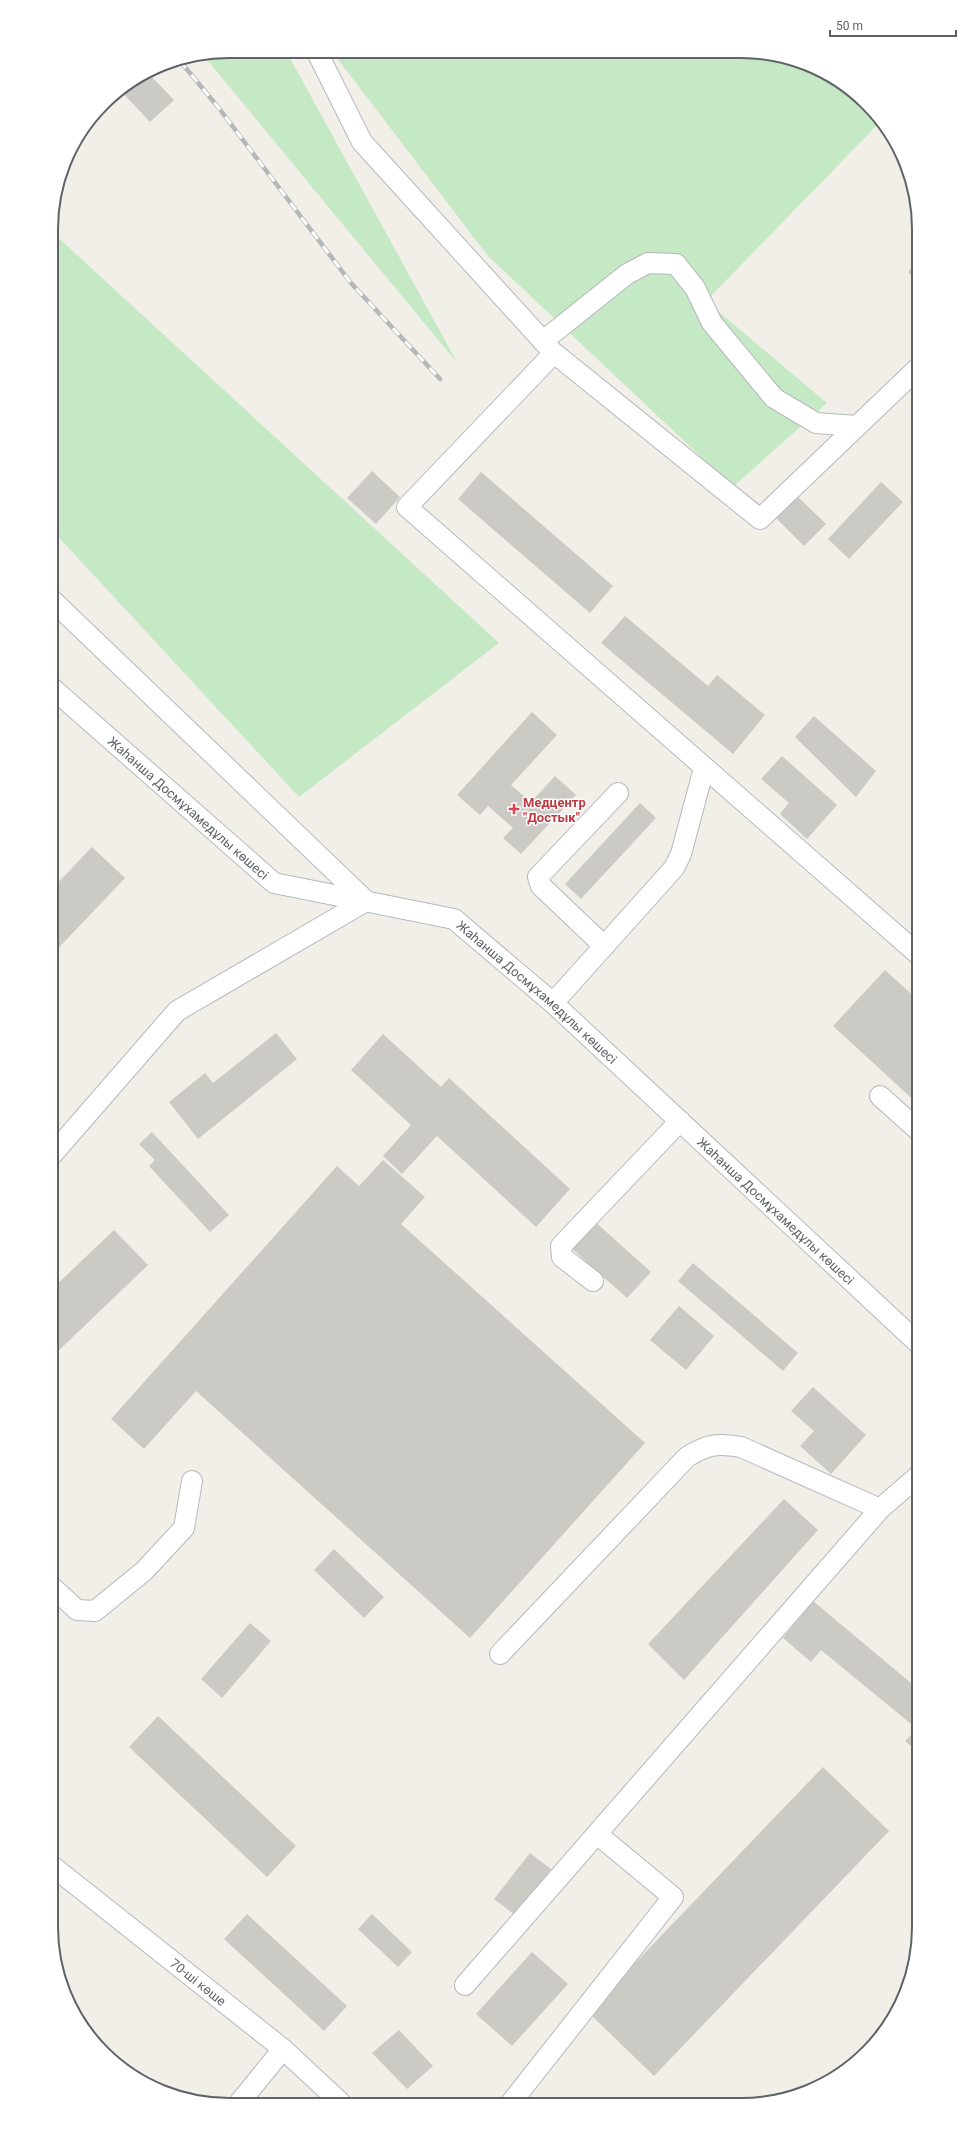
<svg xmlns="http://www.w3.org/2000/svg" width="970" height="2156" font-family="Roboto,sans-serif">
<rect width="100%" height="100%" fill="#f1efe8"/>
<path fill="#c5e8c5" d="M229,51h57l172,313 -254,-308z
M334,52l442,2 44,15 39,26 22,26 -175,180 121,102 -94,84 -245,-231 -151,-198z
M51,231l448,412 -200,154 -248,-268z"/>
<path fill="#cccac5" d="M148,73l26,27 -24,22 -30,-32z
M919,260v23l-11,-11z
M372,471l28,26 -24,27 -29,-26z
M481,472l132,114 -23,27 -132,-114z
M881,482l22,20 -54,57 -21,-20z
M793,492l33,32 -22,22 -32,-32z
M919,493v18l-9,-9z
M625,616l83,70 9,-11 48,40 -32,39 -132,-111z
M532,712l25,23 -46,50 20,17 24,-26 21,19 -55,59 -18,-16 10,-10 -25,-22 -8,9 -23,-20z
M814,716l62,55 -20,26 -61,-60z
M782,756l55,49 -30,34 -27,-25 9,-11 -28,-24z
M640,803l16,15 -75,81 -16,-15z
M92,847l33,31 -74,78v-66z
M885,970l34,31v104l-86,-79z
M276,1033l21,26 -99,80 -29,-37 36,-29 8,10z
M383,1034l58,53 8,-9 121,111 -34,38 -99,-91 -35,38 -19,-18 28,-31 -60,-55z
M152,1132l77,83 -19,17 -61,-66 6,-6 -16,-16z
M383,1160l42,37 -24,27 244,219 -175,195 -274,-247 -52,58 -33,-30 226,-253 22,20z
M593,1220l58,52 -24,26 -57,-51z
M114,1230l34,35 -94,90 -3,-3v-62z
M693,1263l105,90 -15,18 -105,-90z
M679,1306l35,30 -28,34 -36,-30z
M813,1387l53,48 -35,39 -31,-28 14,-15 -23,-20z
M784,1499l34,31 -134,150 -36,-36z
M919,1509v13l-6,-7z
M334,1549l50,48 -20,21 -50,-48z
M813,1601l98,82 8,-10v52l-3,3 -95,-78 -10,12 -28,-24z
M250,1623l21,18 -49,57 -21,-19z
M158,1716l138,130 -29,31 -138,-130z
M919,1727v26l-14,-12z
M823,1767l66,64 -235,245 -66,-64z
M530,1853l21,16 -36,46 -21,-16z
M247,1914l100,92 -23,25 -100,-92z
M372,1914l40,38 -14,15 -40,-38z
M532,1952l36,32 -56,62 -36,-32z
M399,2030l34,36 -26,23 -35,-36z"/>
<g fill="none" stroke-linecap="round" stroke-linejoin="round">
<defs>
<g id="minor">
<path d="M317,52l45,90 189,208"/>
<path d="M543,341l84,-67 21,-11 28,1 19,24 17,35 62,75 42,25 41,3"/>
<path id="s1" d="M51,687l223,196 180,36 99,84 366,341"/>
<path d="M604,946l-63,-60 -3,-9 80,-84"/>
<path d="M919,955l-512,-448 147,-154 206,166 159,-152"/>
<path d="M553,1003l121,-135 7,-14 23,-86"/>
<path d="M880,1096l39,35"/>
<path d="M51,1156l126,-145 189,-110 -315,-302"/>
<path d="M593,1281l-31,-24 -1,-11 119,-125"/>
<path d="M51,1586l26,24 18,1 49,-40 40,-43 8,-47"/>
<path d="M500,1654l187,-197c21,-13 30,-14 54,-10l139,62"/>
<path id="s2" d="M51,1865l232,184 58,54"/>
<path d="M465,1985l415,-476 39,-34"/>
<path d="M240,2102l43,-53"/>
<path d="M510,2104l163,-207 -76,-63"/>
</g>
</defs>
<use href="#minor" stroke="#b5b8bc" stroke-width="22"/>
<use href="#minor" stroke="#fff" stroke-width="20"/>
<defs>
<path id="rail" d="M180,61l38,46 133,176 89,96"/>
</defs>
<use href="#rail" stroke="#b6b7b8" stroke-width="4.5"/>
<use href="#rail" stroke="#fff" stroke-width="3" stroke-dasharray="9" stroke-linecap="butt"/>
</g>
<path fill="#e0444e" stroke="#fff" stroke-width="1.5" d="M512 803h4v4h4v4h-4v4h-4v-4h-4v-4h4z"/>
<g text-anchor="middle" stroke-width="3" stroke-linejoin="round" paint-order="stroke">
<g font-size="13" font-weight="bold" fill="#be3a42" stroke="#fff" text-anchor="start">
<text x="523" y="807">Медцентр<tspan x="523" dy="15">"Достык"</tspan></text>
</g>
<g font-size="13" fill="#5f6368" stroke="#fff">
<text dy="5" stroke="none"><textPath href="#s1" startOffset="183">Жаһанша Досмұхамедұлы көшесі</textPath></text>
<text dy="5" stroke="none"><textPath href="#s1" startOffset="591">Жаһанша Досмұхамедұлы көшесі</textPath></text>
<text dy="5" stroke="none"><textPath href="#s1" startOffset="915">Жаһанша Досмұхамедұлы көшесі</textPath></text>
<text dy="5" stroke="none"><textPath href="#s2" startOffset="188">70-ші көше</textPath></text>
</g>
</g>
<path d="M0 0H970V2156H0ZM229 58H741A171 171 0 0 1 912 229V1927A171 171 0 0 1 741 2098H229A171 171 0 0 1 58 1927V229A171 171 0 0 1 229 58Z" fill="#fff" fill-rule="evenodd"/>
<path fill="none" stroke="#5f6368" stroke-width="2" d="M229 58H741A171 171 0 0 1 912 229V1927A171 171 0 0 1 741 2098H229A171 171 0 0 1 58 1927V229A171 171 0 0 1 229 58Z"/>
<path d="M830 30v6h126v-6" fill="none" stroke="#5f6368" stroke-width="2"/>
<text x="836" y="30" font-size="12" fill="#5f6368" stroke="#ffffff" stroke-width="3" paint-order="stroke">50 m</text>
</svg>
